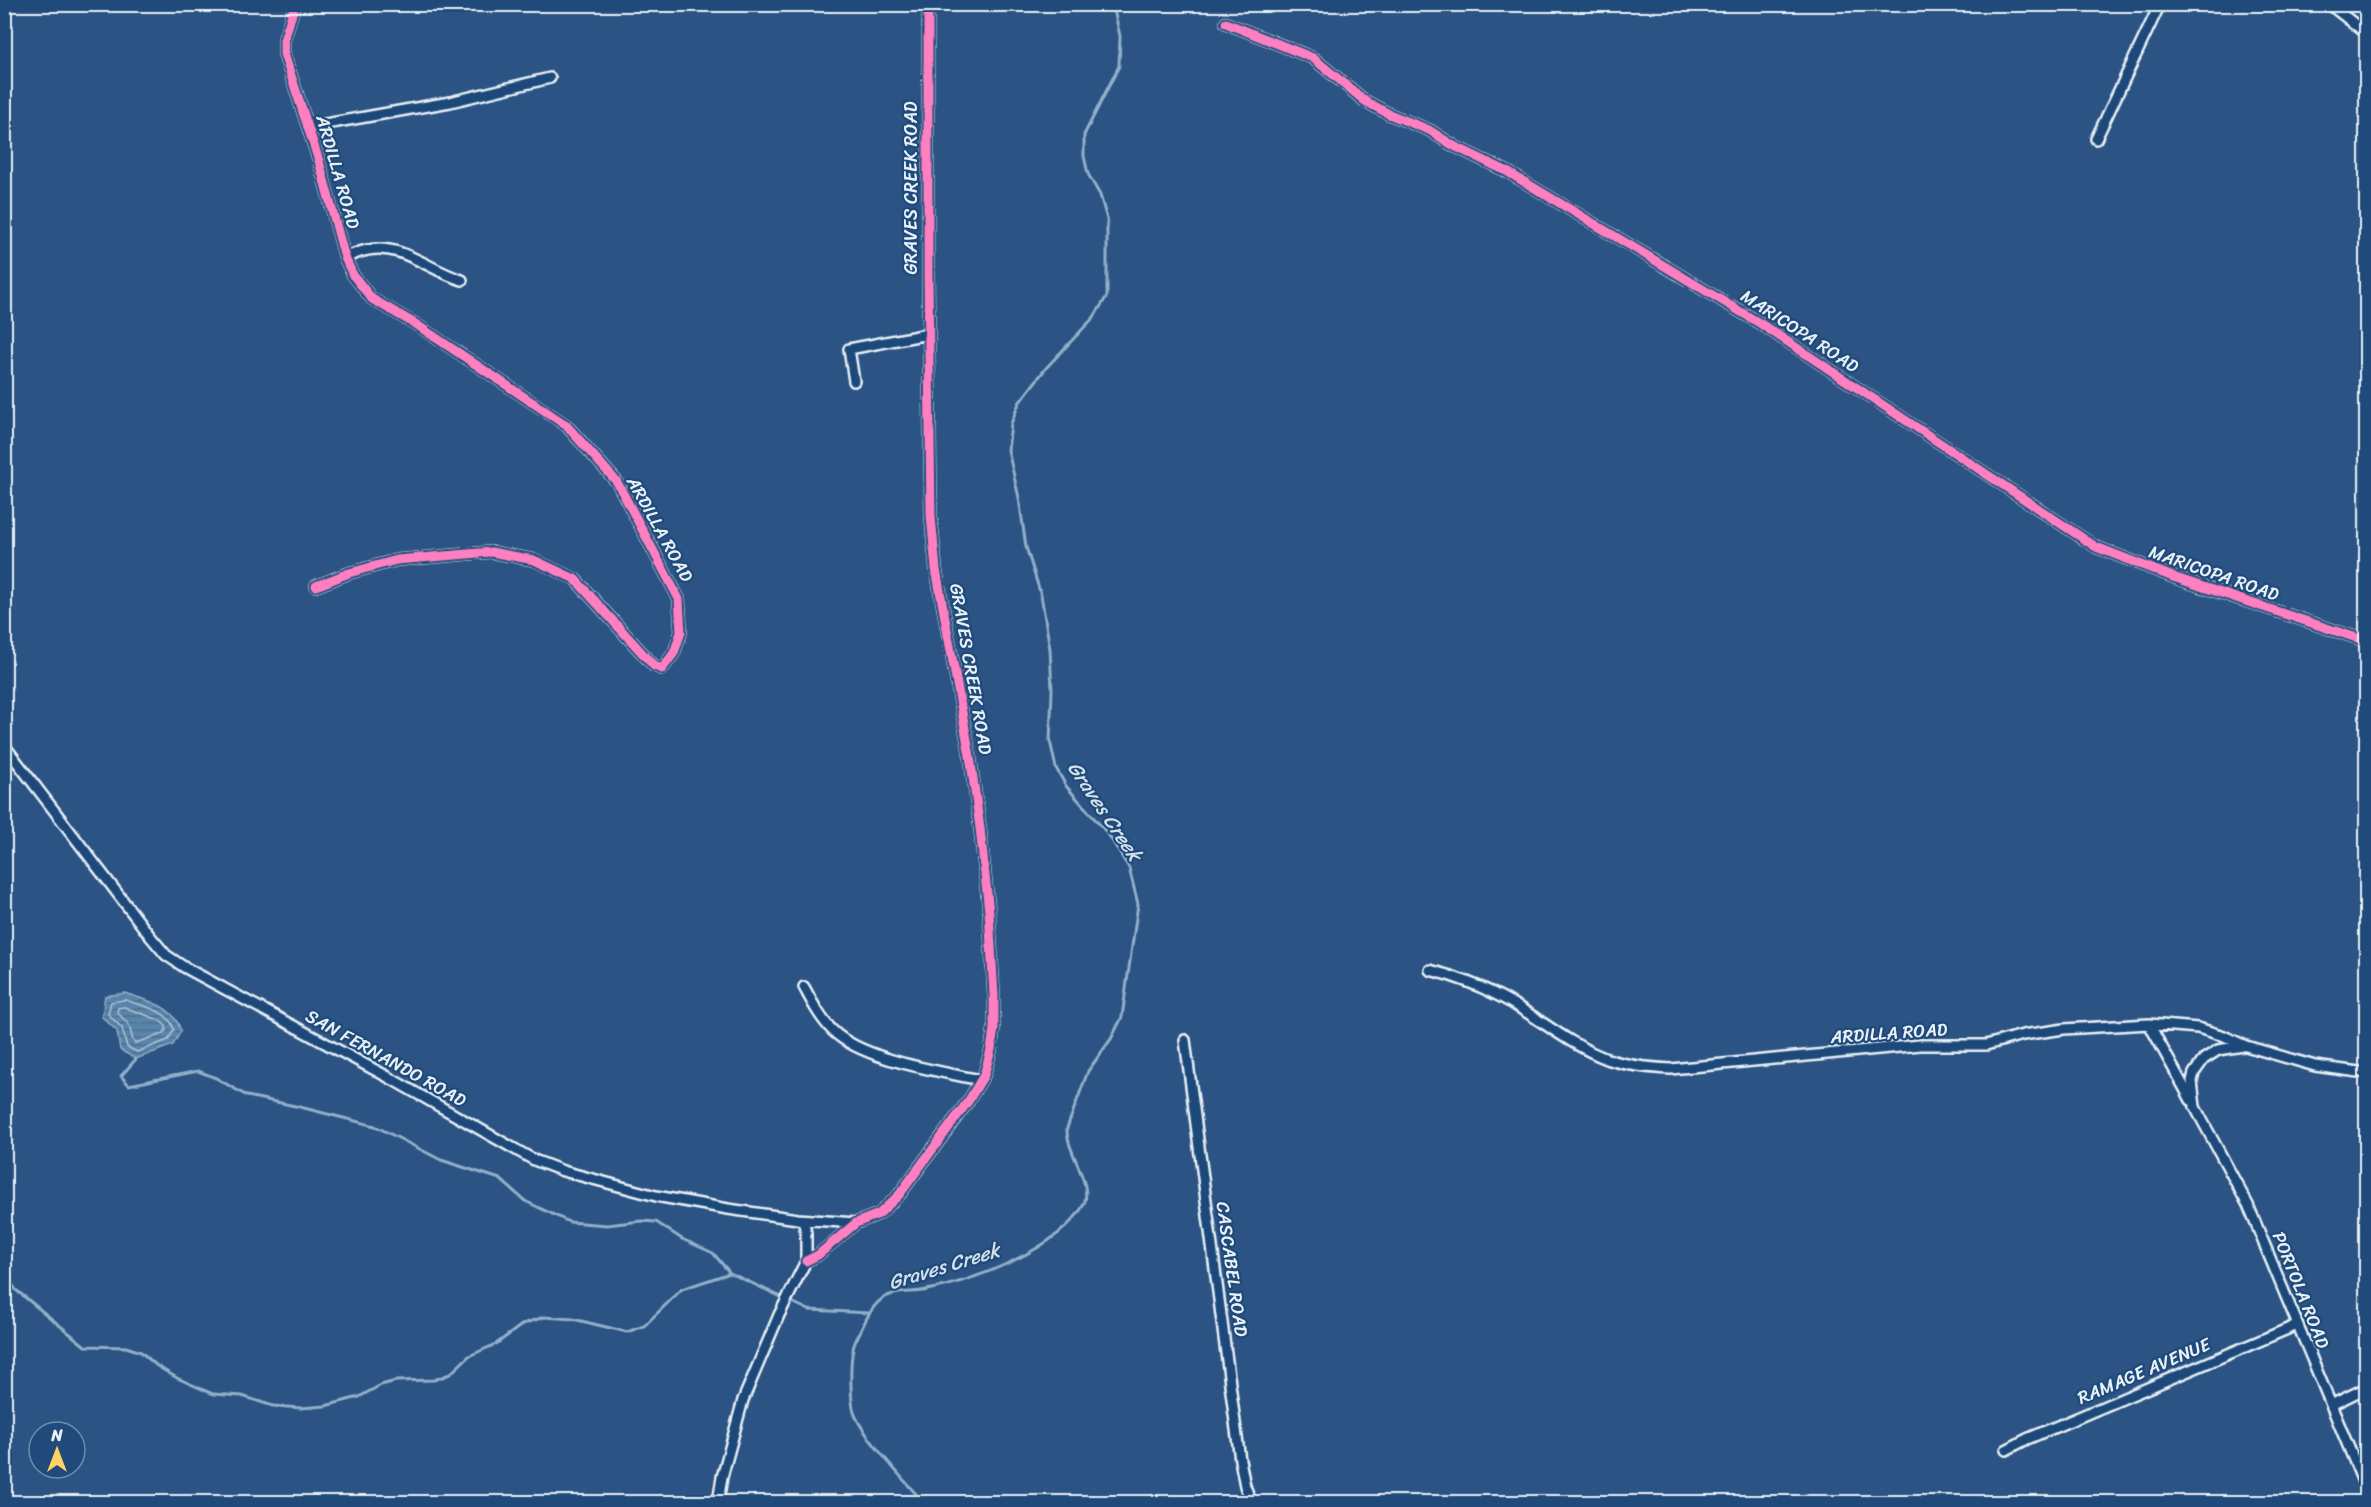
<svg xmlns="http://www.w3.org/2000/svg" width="2371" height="1507" font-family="Sriracha,sans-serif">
<defs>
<pattern id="water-rules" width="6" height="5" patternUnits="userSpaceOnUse" patternTransform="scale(1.5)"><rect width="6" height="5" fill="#5985ac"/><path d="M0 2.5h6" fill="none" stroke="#516d85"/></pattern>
</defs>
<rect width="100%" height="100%" fill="#2b5383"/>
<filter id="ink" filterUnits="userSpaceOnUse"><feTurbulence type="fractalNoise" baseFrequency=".0167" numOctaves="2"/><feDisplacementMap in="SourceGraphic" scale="12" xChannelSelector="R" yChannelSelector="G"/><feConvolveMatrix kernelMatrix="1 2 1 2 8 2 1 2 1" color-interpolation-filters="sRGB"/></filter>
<g filter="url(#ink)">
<path fill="url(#water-rules)" stroke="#92b0ca" stroke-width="1.5" d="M125,993c24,9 48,11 56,38l-8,14 -37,14 -16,-9 -3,-19 -15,-14 3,-21z"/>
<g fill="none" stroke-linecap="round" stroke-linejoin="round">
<path stroke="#afc6da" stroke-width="1.5" d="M125,1000c17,6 45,10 49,30l-6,10 -31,12 -10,-5 -5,-19 -14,-14 3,-12z
M124,1007l35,13 7,6v4l-3,4 -28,9 -2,-2 -4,-16 -12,-13 1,-4z"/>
<path stroke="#92b0ca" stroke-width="3" d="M136,1059l-15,17 8,9 69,-14 18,7 31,18 53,11 75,19 66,34 59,19 25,22 44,21 38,3 34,-4 15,1 26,17 31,14 17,20 79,37 60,3
M4,1272l12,18 69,56 41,1 15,5 16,14 20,12 36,16 29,2 31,10 28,2 24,-2 34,-9 22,-12 15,-4 38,-1 16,-6 19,-18 27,-12 27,-20 21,-7 29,2 54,13 17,-6 38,-37 48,-16
M923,1502c-16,-19 -63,-69 -69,-90 -4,-13 -4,-50 -1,-63 1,-7 6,-14 9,-21 6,-13 14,-29 28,-33 12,-4 25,-2 37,-5 47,-9 131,-41 156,-84 12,-21 -18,-56 -16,-78l21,-57 23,-32 11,-22 16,-113 -9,-36 -21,-34 -42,-48 -10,-18 -6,-27 2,-51 -2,-41 -9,-54 -15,-48 -7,-49 -11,-48 3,-26 8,-21 27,-35 48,-51 13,-21v-77l-7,-24 -12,-21 -4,-18v-21l35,-69 1,-30 -5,-22 -7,-10"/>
<defs>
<path id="minor" d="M295,4l-11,36v14l35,107 26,97 8,17 19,24 45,26 149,100 51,57 62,117 2,33 -7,21 -12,16 -8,-3 -79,-87 -41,-19 -43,-8 -94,8 -48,13 -33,13
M2329,4l37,29
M1226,23l87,35 52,43 24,13 40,16 25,16 52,25 255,153 335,223 77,30 193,64
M309,127l141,-25 100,-24
M2096,139l64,-135
M345,258c7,-3 15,-7 23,-8 34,-7 62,21 94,30
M854,381l-5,-32 79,-15
M4,745l146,191 16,19 18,12 204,110 146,83 29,11 93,25 72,13 70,10 58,4
M1430,970c23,6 48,15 69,26 37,19 68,48 108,63 21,7 43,9 64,10l249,-24h66l37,-10 41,-6 85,-5 49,4 26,8 22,10 69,20 51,7
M804,987c8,15 16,31 28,43 30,30 107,41 148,50
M2149,1024l42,76
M1185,1040l55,420 5,26 6,16
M2243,1046l-25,4 -14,9 -10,14 -2,8 3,26 53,98 118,284
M806,1261l12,-6 38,-32 23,-9 20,-19 70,-95 15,-25 7,-25 3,-22v-33l-5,-83 -9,-84 -10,-72 -34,-187 -5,-53 -3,-242v-270
M2331,1405l35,-17
M2006,1450l21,-11 270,-114
M718,1502l4,-25 21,-77 36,-85 27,-54v-28l-2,-10 -6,-4"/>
</defs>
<use href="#minor" stroke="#e8f1f8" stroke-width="14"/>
<use href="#minor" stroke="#1f4a7a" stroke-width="9"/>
<defs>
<path id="cycleway" d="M295,4l-11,36v14l35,107 26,97 8,17 19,24 45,26 149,100 51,57 62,117 2,33 -7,21 -12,16 -8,-3 -79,-87 -41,-19 -43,-8 -94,8 -48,13 -33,13
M1226,23l87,35 52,43 24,13 40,16 25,16 52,25 255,153 335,223 77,30 193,64
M806,1261l12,-6 38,-32 23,-9 20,-19 70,-95 15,-25 7,-25 3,-22v-33l-5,-83 -9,-84 -10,-72 -34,-187 -5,-53 -3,-242v-270"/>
</defs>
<use href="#cycleway" stroke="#1f4a7a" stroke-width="13"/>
<use href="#cycleway" stroke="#ff80c0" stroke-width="9"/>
</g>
</g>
<g text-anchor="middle" stroke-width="4.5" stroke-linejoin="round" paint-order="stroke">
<g font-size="18" fill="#e8f1f8" stroke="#1f4a7a">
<text transform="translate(338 172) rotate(74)" y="6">ARDILLA ROAD</text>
<text transform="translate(911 188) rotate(-90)" y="6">GRAVES CREEK ROAD</text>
<text transform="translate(1800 331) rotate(33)" y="6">MARICOPA ROAD</text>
<text transform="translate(660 529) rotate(61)" y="6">ARDILLA ROAD</text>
<text transform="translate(2214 573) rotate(19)" y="6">MARICOPA ROAD</text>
<text transform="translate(971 669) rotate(80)" y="6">GRAVES CREEK ROAD</text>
<text transform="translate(1889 1033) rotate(-4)" y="6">ARDILLA ROAD</text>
<text transform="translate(386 1058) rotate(29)" y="6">SAN FERNANDO ROAD</text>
<text transform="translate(1232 1269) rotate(82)" y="6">CASCABEL ROAD</text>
<text transform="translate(2301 1290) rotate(68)" y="6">PORTOLA ROAD</text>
<text transform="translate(2144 1371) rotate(-23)" y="6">RAMAGE AVENUE</text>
</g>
<g font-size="20" font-style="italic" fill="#d3e1ed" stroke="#1f4a7a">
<text transform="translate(1105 811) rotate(56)" y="7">Graves Creek</text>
<text transform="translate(944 1266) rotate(-17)" y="7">Graves Creek</text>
</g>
</g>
<rect width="2371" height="1507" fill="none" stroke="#1f4a7a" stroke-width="24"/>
<rect x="12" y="12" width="2347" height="1483" fill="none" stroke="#e8f1f8" stroke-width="2" filter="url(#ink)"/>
<g transform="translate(57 1450)"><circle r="28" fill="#1f4a7a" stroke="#6f8dac" stroke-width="1.5"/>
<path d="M0-4.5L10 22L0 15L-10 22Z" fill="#ffd166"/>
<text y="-9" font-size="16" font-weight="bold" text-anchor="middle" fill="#e8f1f8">N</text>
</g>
</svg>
